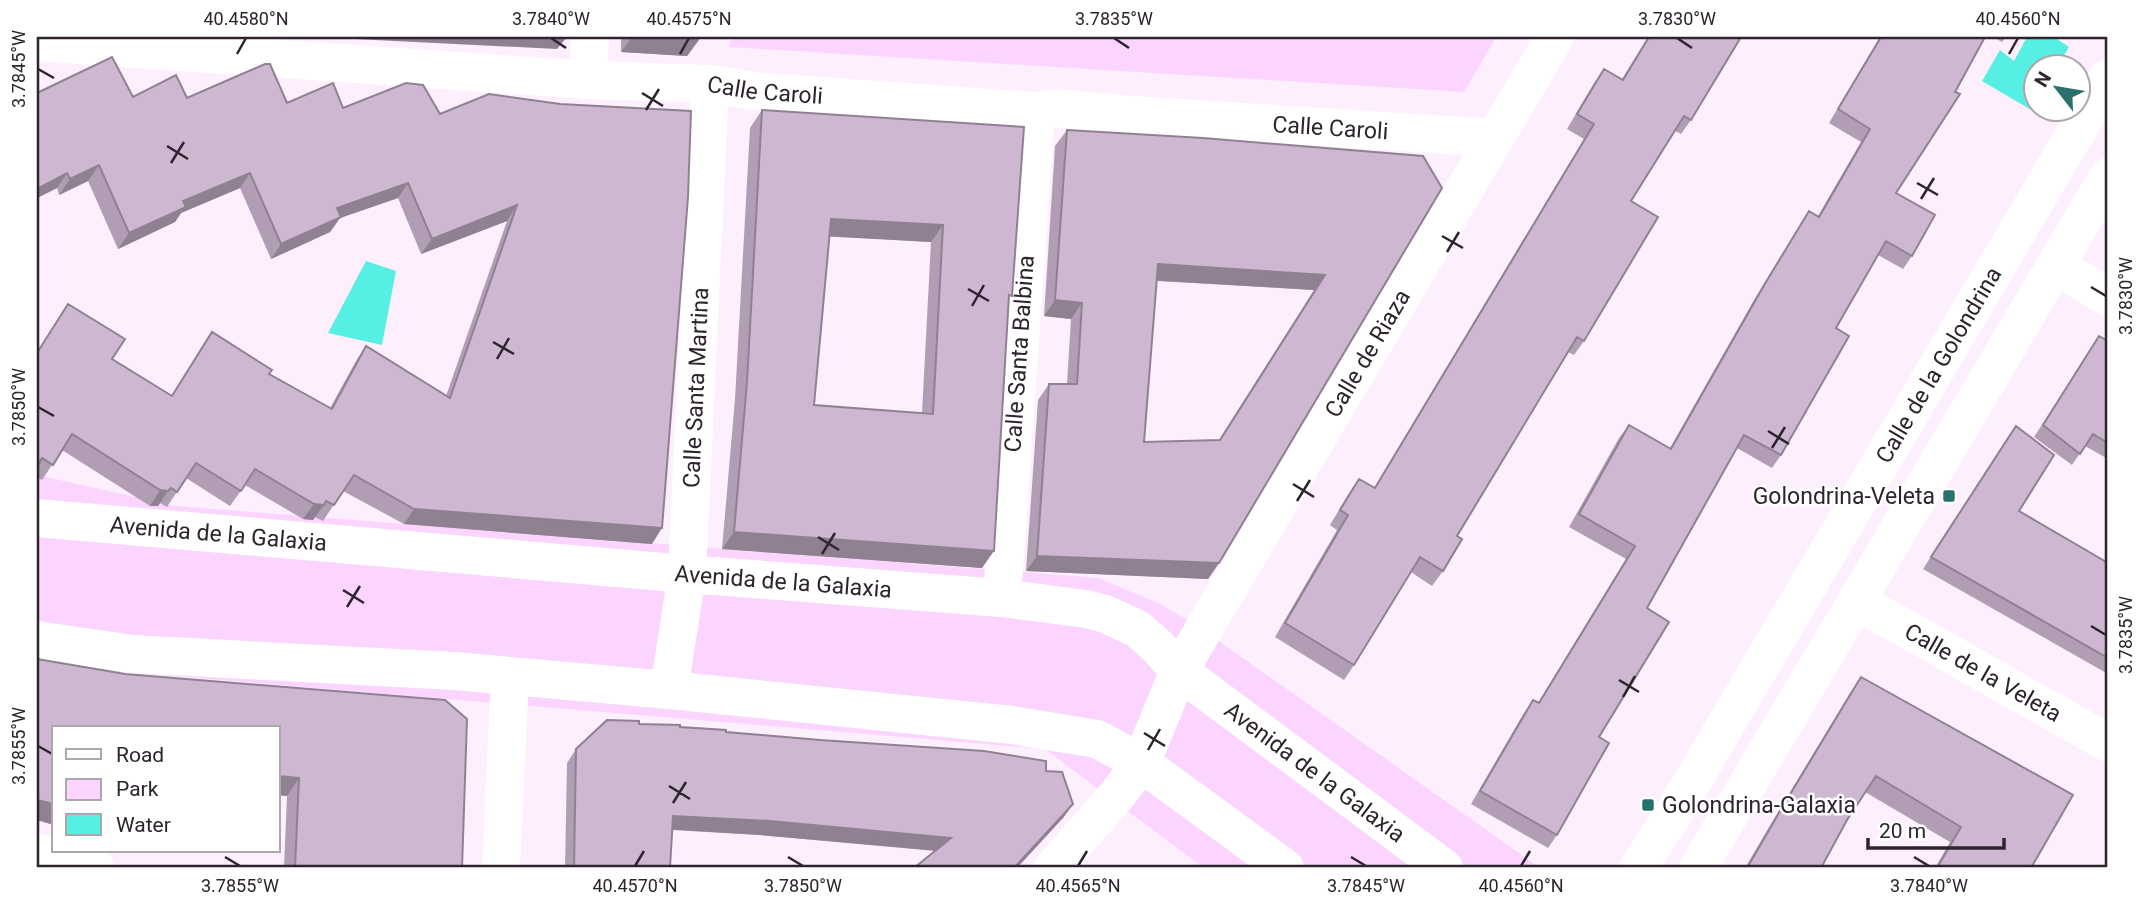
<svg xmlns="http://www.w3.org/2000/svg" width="2145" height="905" font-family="Roboto,sans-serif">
<rect width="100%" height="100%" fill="#fdeffe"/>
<path fill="#fbd5ff" d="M732,37h764l-32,55 -735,-45z
M37,475l138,31 923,72 60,25 38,22 344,243h-336l-159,-119 -943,-79 -65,-13z"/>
<path fill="#56efe4" d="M2027,37h27l15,10 -11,19h-22v39l-3,6 -51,-30 18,-31 14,11z
M366,261l30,10 -14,74 -54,-12z"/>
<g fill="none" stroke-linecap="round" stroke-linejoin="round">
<g stroke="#fff" stroke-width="38">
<path id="s1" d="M37,42l551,38 122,4 42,7 284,20 19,-3 77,7 362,23"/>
<path d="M588,80l2,-43"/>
<path d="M2057,266l51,31"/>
<path id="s2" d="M37,518l650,56 315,24 84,11 19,5 33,15 21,19 20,23 265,197"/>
<path id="s3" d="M1002,598l34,-487"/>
<path id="s4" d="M1857,601l251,142"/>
<path d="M37,640l95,14 323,17 214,19 343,35 85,14 44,24 144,105"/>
<path id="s5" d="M669,690l18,-116 23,-490"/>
<path d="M37,853l59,15"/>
<path d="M501,868l9,-192"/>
<path id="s6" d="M1053,868l65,-74 23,-31 38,-92 376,-634"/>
<path id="s7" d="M1638,868l34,-52 436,-738"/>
<path d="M1698,868l410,-691"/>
</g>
</g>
<path fill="#b19eb4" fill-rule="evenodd" d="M611,37h90l-14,19 -66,-4v-13h-9z
M1648,37h93l-50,83 -10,14 -6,-3 -44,70 -47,140 -10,14 -6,-3 -111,184 -14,35 -11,15 -21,-14 -57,93 -10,15 -69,-43 62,-107 -7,-5 19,-32 10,-14 15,9 210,-349 -17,-10 27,-46 10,-14 18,10z
M1880,37h105l-89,156 16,63 -9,13 -25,-14 -42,73 -55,127 -9,13 -35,-20 -90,160 -48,129 -42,98 -9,13 -77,-44 53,-91 9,-13 5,3 88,-144 -57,-32 50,-89 10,-13 41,23 84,-148 46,-75 9,-14 9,5 43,-74 -32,-19z
M1993,37h13l-4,5z
M489,94l163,450 -248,-20 -61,-33 -20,30 -8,-4 -2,3 -10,-1 -58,-34 -15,21 -44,-28 -19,29 -7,-4 -2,3h-8l-88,-56 -20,30 -5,-3v-125l31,-48 44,55 59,37 41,-64 57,42 61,34 26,-47 10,-15 80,50 61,-175 -86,33 -23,-56 -58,20 -10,14 -59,27 -31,-71 -59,25 -6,9 -57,27 -30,-68 -29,14 -2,-7 -20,10 96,-101 154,6 153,11z
M762,110l262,17 -42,441 -260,-19 13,-150 15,-271zM829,236l102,6 -9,171 -108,-8z
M1067,130l356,26 -204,407 -11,16 -182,-8 12,-171 11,-16h18l4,-65 -27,-3 11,-170zM1157,281l157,9 -95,150 -75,2z
M2099,336l9,5v118l-23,-13 -13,19 -38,-28z
M2008,437l11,74 89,52v111l-185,-105z
M37,659l88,15 320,26 22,19 -5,149h-178l3,-72 -9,-1v-67h-224v97l-17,-5z
M1861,677l170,191h-96l15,-26 -85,-50 -18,28 -26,48h-76l27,-46 78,-129z
M639,724l87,8 320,39 27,33 -10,14 -128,33 -175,-16 -88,-5 -2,38h-105l2,-105 9,-14z"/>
<path fill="#908192" d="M315,37h252l-10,12z
M613,37h10l-2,2h-9z
M632,37h69l-14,19 -66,-4z
M99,165l-11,16 -29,14 11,-16z
M67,173l-10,15 -20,10v-9z
M250,173l-10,15 -59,25 -6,9 -57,27 11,-16 54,-32z
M408,183l-10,15 -58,20 -10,14 -59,27 10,-15 56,-36z
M517,205l-10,16 -86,33 11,-15z
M831,219l112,6 -12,17 -112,-6z
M1158,264l167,11 -11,15 -167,-10z
M1055,300l27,3 -11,16 -27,-3z
M160,490l8,1 -10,15h-8z
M314,504l10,1 -11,15 -10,-1z
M414,509l248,19 -10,16 -248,-20z
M734,532l260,19 -12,17 -260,-19z
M1037,556l182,7 -11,16 -182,-8z
M278,776l21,2 -12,18 -9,-1z
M37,800l17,4v21l-17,-5z
M1073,804l-10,14 -46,50h-3z
M673,816l97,5 181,17 -10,13 -181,-16 -97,-6z"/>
<path fill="#ceb8d1" stroke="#908192" stroke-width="2" fill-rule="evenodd" d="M1649,37h92l-50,83 -7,-4 -53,85 27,16 -74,124 -7,-4 -120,199 5,3 -19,32 -23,-14 -66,108 -69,-42 63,-108 -8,-5 19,-31 16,9 219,-364 -17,-10 27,-45 19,11z
M1881,37h104l-30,55 5,2 -64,99 39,22 -23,41 -26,-15 -50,87 13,8 -68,119 -37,-20 -97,173 22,14 -70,115 10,6 -52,92 -77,-44 53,-91 6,3 96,-157 -56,-32 50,-89 42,24 92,-162 46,-76 10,6 51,-88 -32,-20z
M112,57l21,40 43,-22 11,23 78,-34h5l17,39 46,-20 10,25 63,-25 17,2 17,29 49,-20 71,10 131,7 -3,86 -26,331 -248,-19 -60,-34 -20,30 -8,-4 -2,4 -10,-1 -59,-35 -14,22 -45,-28 -19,29 -6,-4 -3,3 -8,-1 -88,-56 -19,31 -11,-7 -5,10v-115l31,-49 57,35 -13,20 60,37 40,-64 60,38 -3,4 63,35 34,-63 84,52 67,-193 -85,34 -24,-56 -71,25 4,9 -60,27 -31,-71 -67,28 3,6 -57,26 -30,-68 -29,14 -3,-6 -30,16v-96z
M762,110l262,17 -12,169 -3,-1 -15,256 -260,-19 13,-150zM831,219l112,6 -10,189 -119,-9z
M1067,130l136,8 220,18 19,32 -223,375 -182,-7 12,-172h28l5,-81 -27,-3zM1158,264l167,11 -105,165 -76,2z
M2099,336l9,5v102l-15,-9 -13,20 -37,-29z
M2016,426l38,29 -35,56 89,52v95l-177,-101z
M37,659l88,15 320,26 22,19 -5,149h-167l4,-90 -21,-2v-48h-224v76l-17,-4z
M1861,677l212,118 -42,73h-94l24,-41 -85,-51 -29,44 -26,48h-74l36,-62z
M607,720l32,1v3l41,1v2l46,3v2l94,8 164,11 62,10v10l16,1 11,32 -59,64h-100l37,-30 -181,-17 -97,-5 -3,52h-96l2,-119z"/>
<path fill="none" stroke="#2d242e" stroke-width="2.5" d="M551,38l15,10M1114,38l15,10M1677,38l15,10M237,54l9,-16M680,54l9,-16M2009,54l9,-16M38,69l16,9M642,93l21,13M646,110l13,-21M167,146l21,13M171,163l13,-21M1917,183l21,12M1921,199l13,-21M1442,236l21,12M1447,252l12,-20M2091,287l15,9M968,289l21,12M972,306l12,-21M493,342l21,12M497,359l12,-21M38,407l16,9M1768,431l21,13M1772,448l13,-21M1293,484l21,13M1297,501l13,-21M818,537l21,13M822,554l13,-21M343,590l21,13M347,607l13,-21M2091,626l15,9M1619,680l20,12M1623,697l12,-21M1144,733l21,13M38,746l16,9M1148,750l12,-21M669,786l21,13M673,803l13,-21M225,857l15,9M788,857l15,9M1351,857l15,9M1914,857l15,9M635,866l9,-15M1078,866l9,-15M1521,866l9,-15"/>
<g fill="#28716c" stroke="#fff" stroke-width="2.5">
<rect x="1942" y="489" width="14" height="14" rx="3.5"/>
<rect x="1641" y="798" width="14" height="14" rx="3.5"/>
</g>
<g text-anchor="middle" stroke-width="5" stroke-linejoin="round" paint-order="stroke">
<g font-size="23" fill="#2d242e" stroke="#fff">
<text dy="8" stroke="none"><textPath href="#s1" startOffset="730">Calle Caroli</textPath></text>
<text dy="8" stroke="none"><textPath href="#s1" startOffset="1297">Calle Caroli</textPath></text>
<text dy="8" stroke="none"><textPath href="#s3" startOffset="245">Calle Santa Balbina</textPath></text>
<text dy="8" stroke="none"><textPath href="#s6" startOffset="606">Calle de Riaza</textPath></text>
<text dy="8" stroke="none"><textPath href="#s7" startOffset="586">Calle de la Golondrina</textPath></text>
<text dy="8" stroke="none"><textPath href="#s5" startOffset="304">Calle Santa Martina</textPath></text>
<text dy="8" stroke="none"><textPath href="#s2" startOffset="182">Avenida de la Galaxia</textPath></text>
<text dy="8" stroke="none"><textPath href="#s2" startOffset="749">Avenida de la Galaxia</textPath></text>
<text dy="8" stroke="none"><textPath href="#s4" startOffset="145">Calle de la Veleta</textPath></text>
<text dy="8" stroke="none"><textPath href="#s2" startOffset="1337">Avenida de la Galaxia</textPath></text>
</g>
<g font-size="23" fill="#2d242e" stroke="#fff" text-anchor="end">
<text x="1935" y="504">Golondrina-Veleta</text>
<text x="1662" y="813" text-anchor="start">Golondrina-Galaxia</text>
</g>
</g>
<rect width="2145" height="905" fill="none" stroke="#ffffff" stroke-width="77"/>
<rect x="52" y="726" width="228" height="126" fill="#ffffff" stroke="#aba7ab" stroke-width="2"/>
<rect x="66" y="749" width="35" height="10" fill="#ffffff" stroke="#aba7ab" stroke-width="2"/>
<text x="116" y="762" font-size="21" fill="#2d242e">Road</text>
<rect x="66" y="779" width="35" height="21" fill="#fbd5ff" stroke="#aba7ab" stroke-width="2"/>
<text x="116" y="796" font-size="21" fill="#2d242e">Park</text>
<rect x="66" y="814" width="35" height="21" fill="#56efe4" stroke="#aba7ab" stroke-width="2"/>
<text x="116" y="832" font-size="21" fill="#2d242e">Water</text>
<g transform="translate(2057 88) rotate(301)"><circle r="33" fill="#ffffff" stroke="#aba7ab" stroke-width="2"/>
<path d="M0-5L12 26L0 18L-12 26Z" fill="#28716c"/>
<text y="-10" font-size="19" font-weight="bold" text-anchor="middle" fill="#2d242e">N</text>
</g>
<path d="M1868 838v10h136v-10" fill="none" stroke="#2d242e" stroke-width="3.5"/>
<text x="1879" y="838" font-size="21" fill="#2d242e" stroke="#ffffff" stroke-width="5" paint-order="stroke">20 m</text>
<rect x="38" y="38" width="2068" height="828" fill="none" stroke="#2d242e" stroke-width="2.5"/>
<g font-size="18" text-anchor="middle" fill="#2d242e">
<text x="246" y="25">40.4580°N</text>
<text x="551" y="25">3.7840°W</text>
<text x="689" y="25">40.4575°N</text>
<text x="1114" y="25">3.7835°W</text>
<text x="1677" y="25">3.7830°W</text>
<text x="2018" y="25">40.4560°N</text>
<text transform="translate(19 69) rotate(-90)" y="6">3.7845°W</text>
<text transform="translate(2126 296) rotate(-90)" y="6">3.7830°W</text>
<text transform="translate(19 407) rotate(-90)" y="6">3.7850°W</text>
<text transform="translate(2126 635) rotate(-90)" y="6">3.7835°W</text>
<text transform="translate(19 746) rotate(-90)" y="6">3.7855°W</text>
<text x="240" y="892">3.7855°W</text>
<text x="635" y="892">40.4570°N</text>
<text x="803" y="892">3.7850°W</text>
<text x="1078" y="892">40.4565°N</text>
<text x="1366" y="892">3.7845°W</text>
<text x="1521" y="892">40.4560°N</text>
<text x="1929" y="892">3.7840°W</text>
</g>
</svg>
